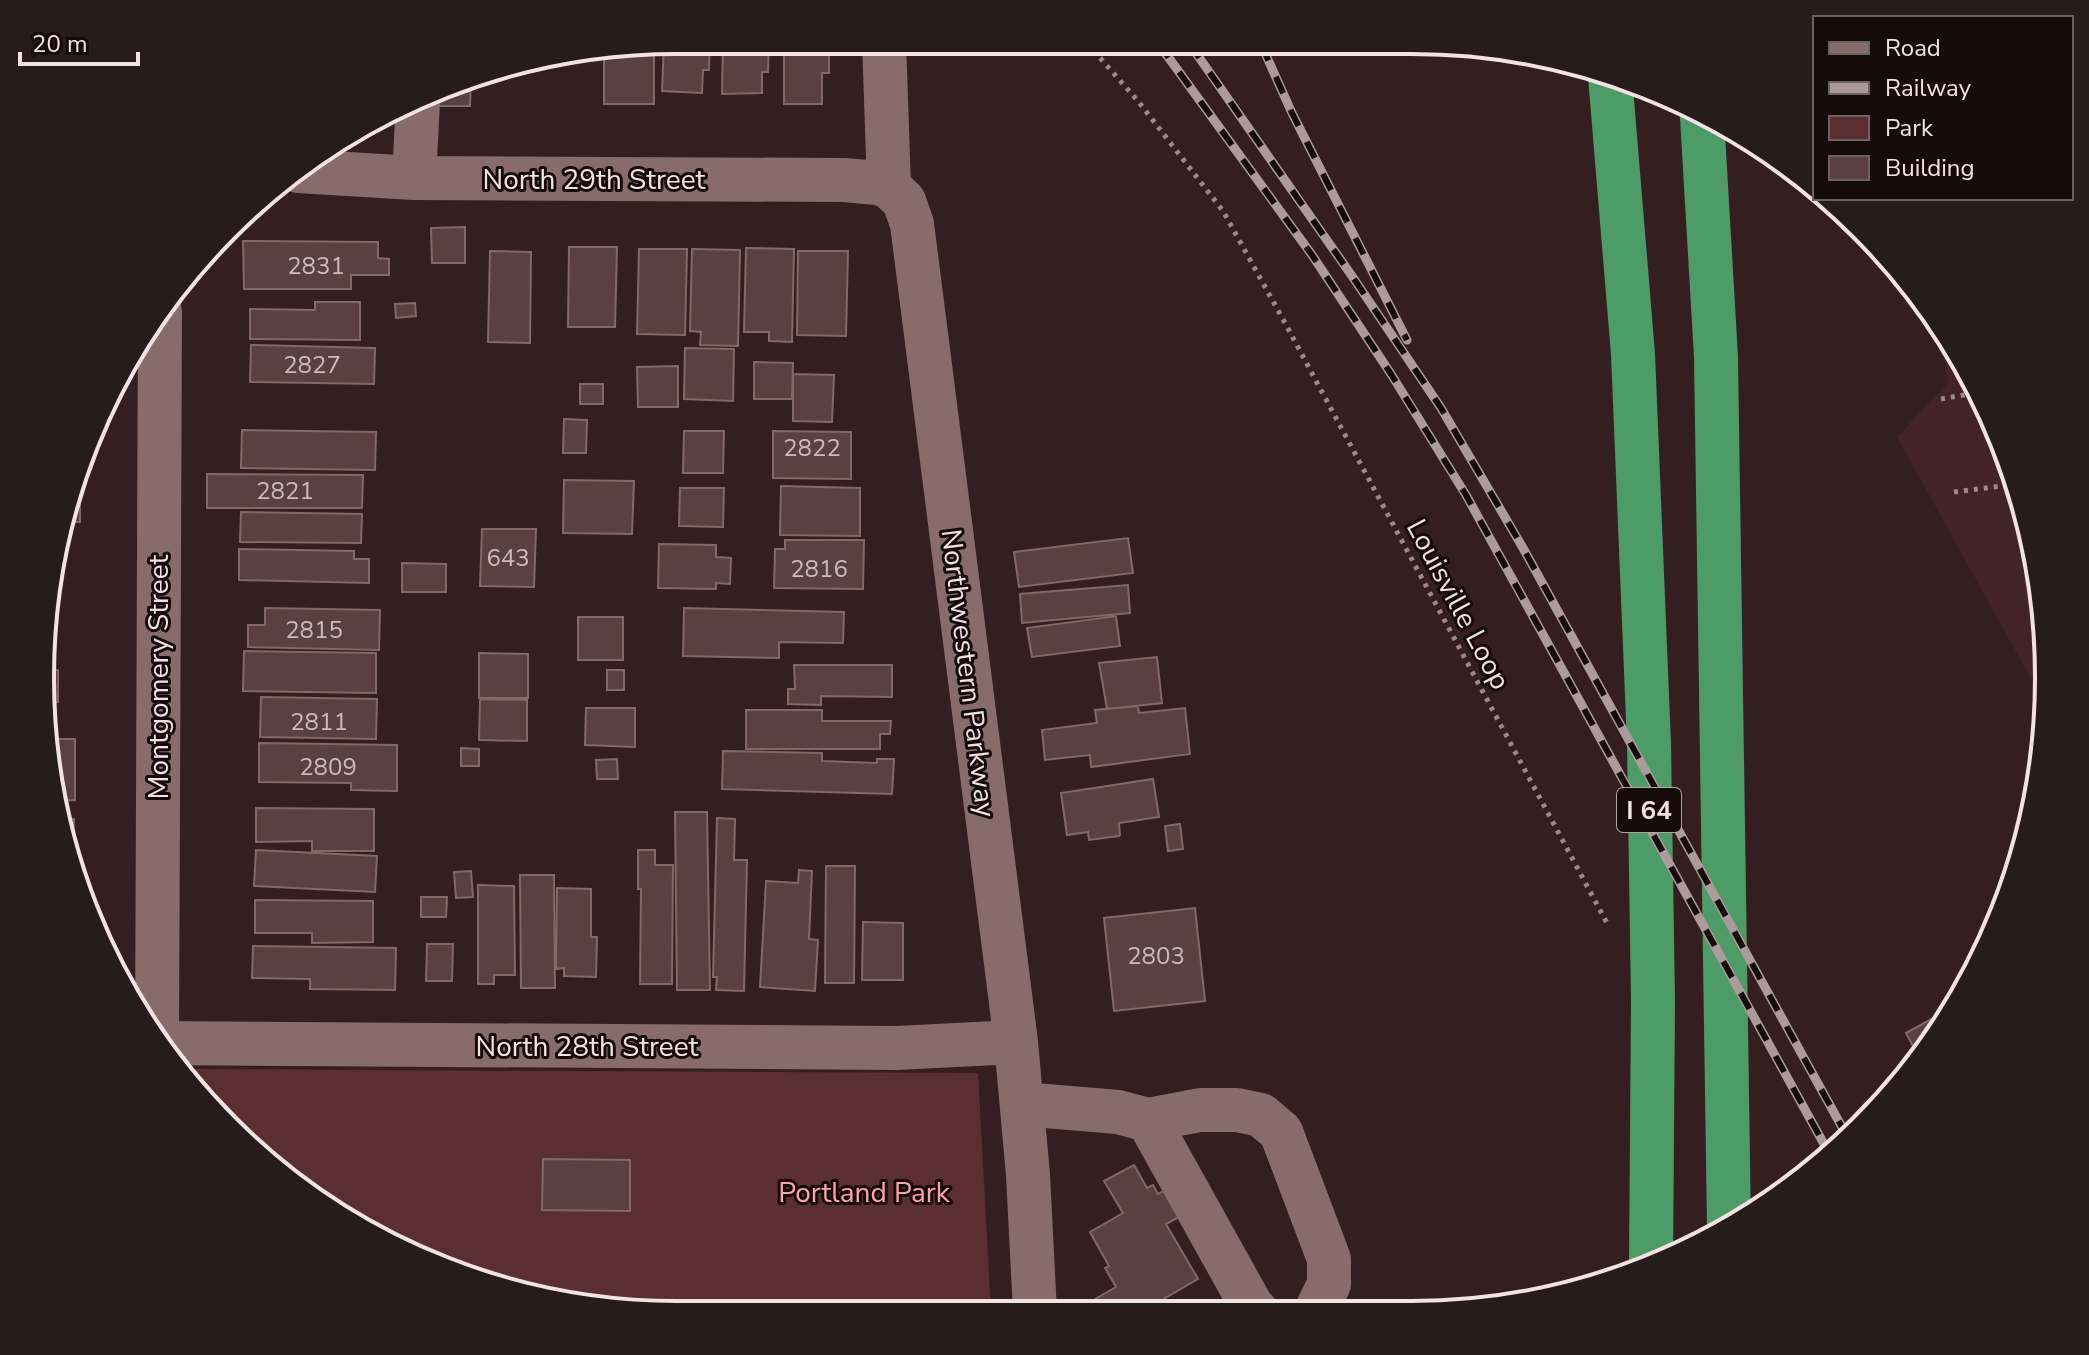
<svg xmlns="http://www.w3.org/2000/svg" width="2089" height="1355" font-family="'Nunito Sans',sans-serif">
<rect width="100%" height="100%" fill="#351e1f"/>
<path fill="#432426" d="M1943,331l40,64 44,117 21,123 -3,69 -148,-267 50,-53z"/>
<path fill="#5b2f31" d="M188,1069l790,4 13,238 -396,-1 -162,-44 -175,-109 -71,-80z"/>
<path fill="#5a4040" stroke="#846868" stroke-width="2" d="M678,40h32l-1,30h-6l-1,23 -40,-2 2,-49z
M723,40l46,1 -1,31h-6v21l-40,1z
M784,41h45v32h-7v31h-38z
M654,44v60h-50v-52z
M471,75l-1,31h-39v-12z
M465,227v36h-33l-1,-35z
M243,241l135,1v16l11,1v16h-38v14h-107z
M569,247h48l-2,80h-47z
M746,248l48,1 -2,93 -23,-1v-9h-25z
M639,249h48l-2,86 -48,-1z
M692,249l48,1 -2,96 -38,-1 1,-13 -11,-1z
M490,251l41,1 -1,91 -42,-1z
M798,251h50l-2,85 -49,-1z
M315,302h45v38l-110,-1v-30l65,1z
M415,303l1,13 -20,2 -1,-14z
M251,345l124,3 -1,36 -124,-2z
M685,348l49,1 -1,52 -49,-2z
M754,362l39,1 -1,36h-38z
M678,366v41h-40l-1,-40z
M793,374l41,1 -2,47 -39,-1z
M580,384h23v20h-23z
M564,419l23,1 -1,33h-23z
M242,430l134,2 -1,38 -134,-2z
M684,431h40l-1,42h-40z
M773,431l78,1v47l-78,-1z
M207,474l156,1 -1,33h-155z
M564,480l70,1 -2,53 -69,-1z
M781,486l79,2v48l-80,-1z
M680,488h44l-1,39 -44,-1z
M70,492h10v30h-16z
M241,512l121,2 -1,29 -121,-1z
M482,529h54l-2,58 -54,-1z
M1128,538l5,35 -114,14 -5,-35z
M785,540h79l-1,49 -89,-1 1,-39h10z
M659,544l57,1v12l15,1 -1,26 -14,-1v6l-58,-1z
M59,547h4l-1,38h-10z
M239,549l115,2v8h15v24l-130,-3z
M402,563l44,1v28h-44z
M1128,585l2,28 -108,10 -2,-29z
M265,608l115,2 -1,40 -131,-3v-22h17z
M684,608l160,4 -1,31 -64,-1v16l-96,-2z
M1116,616l4,30 -88,11 -5,-29z
M578,617h45v43h-45z
M244,651l132,2v40l-133,-2z
M479,653l49,1v44h-49z
M1157,657l5,46 -55,6 -8,-46z
M794,665h98v32l-71,-1v9l-33,-1v-15h7z
M45,670h13v32h-10z
M607,670h17v20h-17z
M261,697l116,2 -1,40 -116,-2z
M480,699l47,1v41l-48,-1z
M1138,706l1,7 46,-5 5,46 -99,13 -1,-12 -45,5 -3,-30 55,-7 -2,-13z
M586,708h49v39l-50,-2z
M746,710h76v11h69l-1,13h-10v15h-134z
M51,739h24v61l-17,1z
M259,743l138,2v46l-46,-1v-7l-92,-1z
M461,748l18,1v17h-18z
M723,751l99,2v8l55,2v-4h17l-2,35 -170,-5z
M617,759l1,20h-21l-1,-19z
M1153,779l6,38 -40,6 1,12 -1,1 -30,4 -1,-8 -21,3 -6,-42z
M256,808l118,1v42h-62v-10l-56,1z
M675,812h32l3,178h-33z
M59,818l15,1 -1,31h-8l-3,-8z
M717,818l18,1 -1,41h13l-3,131 -28,-1 1,-13h-4z
M1180,824l3,25 -15,2 -3,-25z
M256,850l121,6 -2,36 -121,-6z
M638,850h17v15h18l-1,119h-32l1,-95h-3z
M71,863l11,1 -1,22z
M826,866h29l-1,117h-29z
M799,870l13,1 -3,68 9,1 -3,51 -55,-4 6,-106 32,2z
M471,871l2,26 -17,1 -2,-26z
M520,875h34l1,113h-34z
M478,885l36,1 1,89h-21v9h-16z
M557,888l34,1v48h6l-1,40 -32,-1v-8l-8,1z
M421,897h26l-1,20h-25z
M255,900l118,1v41l-61,1v-10h-57z
M1195,908l10,93 -91,10 -10,-93z
M863,922l40,1v57h-41z
M427,944h26l-1,37h-26z
M253,946l143,2 -1,42 -85,-1v-10l-58,-1z
M1957,1005l-38,53 -13,-25z
M543,1159l87,1v51l-88,-1z
M1134,1165l13,23 6,-3 5,9 6,-3 15,26 -13,7 32,55 -57,33h-45l-6,-10 26,-15 -11,-19 4,-2 -19,-34 33,-19 -19,-32z"/>
<g fill="none" stroke-linecap="round" stroke-linejoin="round">
<path stroke="#9c8989" stroke-width="5" stroke-dasharray="4 6" stroke-linecap="butt" d="M1087,43l51,58 85,110 62,112 323,602
M1941,399l40,-7
M1954,492l63,-8"/>
<path stroke="#886c6c" stroke-width="44" d="M884,41l5,146 15,14 8,23 104,818 12,133 7,137
M298,171l116,7 430,2 34,3 11,4
M414,178l4,-77
M157,1042l3,-730
M158,1043l738,5 120,-6
M1022,1104l96,8 30,8 52,-10h37l24,5 20,17 48,127v25l-14,29
M1148,1120l103,185 7,8"/>
<path stroke="#4d9b67" stroke-width="44" d="M1610,76l23,278 16,390 4,257 -2,264
M1702,117l14,240 13,870"/>
<defs>
<path id="rail" d="M1158,43l154,212 79,119 75,121 364,660
M1189,43l163,233 89,132 82,140 325,590
M1261,44l31,69 115,227"/>
</defs>
<use href="#rail" stroke="#ad9a9a" stroke-width="9"/>
<use href="#rail" stroke="#150b0b" stroke-width="6" stroke-dasharray="18" stroke-linecap="butt"/>
</g>
<g text-anchor="middle" stroke-width="6" stroke-linejoin="round" paint-order="stroke">
<g font-size="24" fill="#cdbaba">
<text x="316" y="274">2831</text>
<text x="312" y="373">2827</text>
<text x="812" y="456">2822</text>
<text x="285" y="499">2821</text>
<text x="508" y="566">643</text>
<text x="819" y="577">2816</text>
<text x="314" y="638">2815</text>
<text x="319" y="730">2811</text>
<text x="328" y="775">2809</text>
<text x="1156" y="964">2803</text>
</g>
<rect fill="#150b0b" stroke="#b0a2a2" stroke-width="2" x="1617" y="788" width="64" height="44" rx="6"/>
<g font-size="26" font-weight="bold" fill="#f3e2e2">
<text x="1649" y="819">I 64</text>
</g>
<g font-size="28" fill="#f3e2e2" stroke="#150b0b">
<text x="594" y="189">North 29th Street</text>
<text transform="translate(1459 604) rotate(62)" y="10">Louisville Loop</text>
<text transform="translate(969 673) rotate(83)" y="10">Northwestern Parkway</text>
<text transform="translate(158 677) rotate(-90)" y="10">Montgomery Street</text>
<text x="587" y="1056">North 28th Street</text>
</g>
<g font-size="28" fill="#ffa3a6" stroke="#150b0b">
<text x="864" y="1202">Portland Park</text>
</g>
</g>
<path d="M0 0H2089V1355H0ZM677 54H1412A623 623 0 0 1 2035 677V678A623 623 0 0 1 1412 1301H677A623 623 0 0 1 54 678V677A623 623 0 0 1 677 54Z" fill="#271c1c" fill-rule="evenodd"/>
<path fill="none" stroke="#f3e2e2" stroke-width="4" d="M677 54H1412A623 623 0 0 1 2035 677V678A623 623 0 0 1 1412 1301H677A623 623 0 0 1 54 678V677A623 623 0 0 1 677 54Z"/>
<rect x="1813" y="16" width="260" height="184" fill="#150b0b" stroke="#6e6161" stroke-width="2"/>
<rect x="1829" y="42" width="40" height="12" fill="#886c6c" stroke="#6e6161" stroke-width="2"/>
<text x="1885" y="56" font-size="24" fill="#f3e2e2">Road</text>
<rect x="1829" y="82" width="40" height="12" fill="#ad9a9a" stroke="#6e6161" stroke-width="2"/>
<text x="1885" y="96" font-size="24" fill="#f3e2e2">Railway</text>
<rect x="1829" y="116" width="40" height="24" fill="#5b2f31" stroke="#6e6161" stroke-width="2"/>
<text x="1885" y="136" font-size="24" fill="#f3e2e2">Park</text>
<rect x="1829" y="156" width="40" height="24" fill="#5a4040" stroke="#6e6161" stroke-width="2"/>
<text x="1885" y="176" font-size="24" fill="#f3e2e2">Building</text>
<path d="M20 52v12h118v-12" fill="none" stroke="#f3e2e2" stroke-width="4"/>
<text x="32" y="52" font-size="24" fill="#f3e2e2" stroke="#150b0b" stroke-width="6" paint-order="stroke">20 m</text>
</svg>
